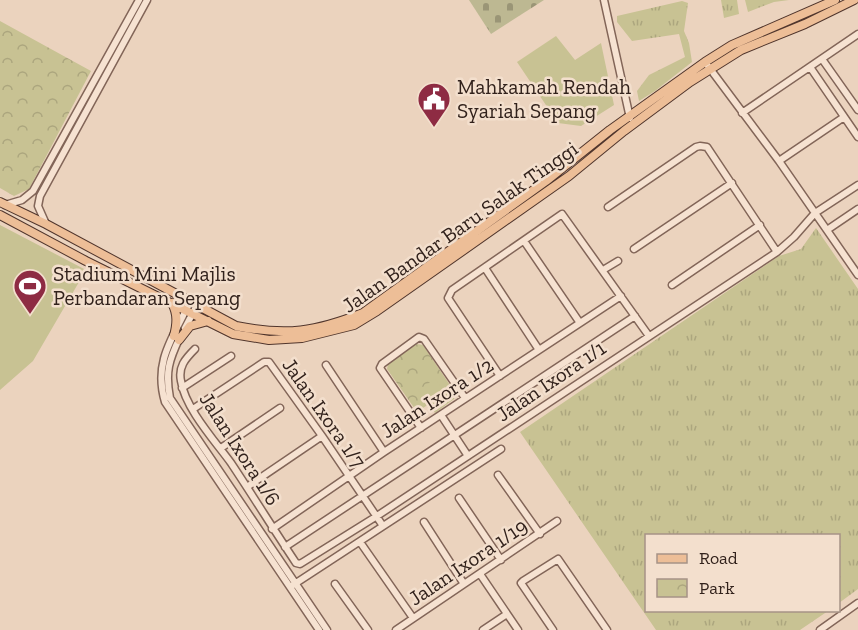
<svg xmlns="http://www.w3.org/2000/svg" width="858" height="630" font-family="'Zilla Slab',serif">
<defs>
<pattern id="grass-tufts" width="24" height="20" patternUnits="userSpaceOnUse" patternTransform="scale(1.5)"><rect width="24" height="20" fill="#c8c293"/><path d="M3 7l-1-3M5 7V3M7 7l1-3M15 17l-1-3M17 17v-4M19 17l1-3" fill="none" stroke="#aca67e"/></pattern>
<pattern id="cemetery-stones" width="16" height="16" patternUnits="userSpaceOnUse" patternTransform="scale(1.5)"><rect width="16" height="16" fill="#bdb892"/><path d="M2 7V4a2 2 0 0 1 4 0v3zM10 15v-3a2 2 0 0 1 4 0v3z" fill="#9a9576"/></pattern>
<pattern id="park-crowns" width="20" height="18" patternUnits="userSpaceOnUse" patternTransform="scale(1.5)"><rect width="20" height="18" fill="#c8c293"/><path d="M2 6a3 3 0 1 1 6 0M12 15a3 3 0 1 1 6 0" fill="none" stroke="#aca67e"/></pattern>
</defs>
<rect width="100%" height="100%" fill="#ebd3be"/>
<path fill="url(#grass-tufts)" d="M721,0h16l2,14 -15,4z
M745,0h44l-15,2 -26,10z
M682,1l6,2 -4,28 5,12 3,19 -37,29 -16,10 -2,-10 12,-16 36,-18 -6,-23 -47,7 -15,-19v-6z
M816,228l42,61v300l-19,14 -1,-67h-192v74l182,1 -28,19h-144l-136,-198 259,-176 22,-7z"/>
<path fill="url(#cemetery-stones)" d="M469,0h75l-53,34z"/>
<path fill="url(#park-crowns)" d="M0,21l91,50 -62,118 -15,7 -14,-8z
M417,344l6,1 33,49 -2,5 -19,14 -6,-9 -12,8 -30,-43 1,-5z"/>
<path fill="#c8c293" d="M556,36l19,24 26,-17 13,62 -33,21 -23,-3 -41,-61z
M0,225l86,45 -53,91 -33,29z
M435,379l7,9 -17,11 -7,-9z"/>
<g fill="none" stroke-linecap="round" stroke-linejoin="round">
<defs>
<path id="minor" d="M604,0l26,118
M822,59l36,51
M705,62l74,99 79,114
M810,67l48,70
M742,113l116,-79
M779,161l65,-44
M5,205l17,-5 11,-9 106,-191
M608,207l88,-60 4,-1 7,1 70,105
M46,224l-8,-18 2,-10 107,-196
M827,230l31,-21
M524,241l56,82
M634,249l98,-66
M485,268l54,82
M603,270l15,-9
M672,285l88,-60
M190,302c-17,35 -37,60 -25,100l154,228
M185,328l12,-23
M180,337c-11,23 -15,35 -10,61l157,232
M195,349c-10,10 -17,18 -14,32 4,27 34,60 50,82 22,33 43,67 65,100l4,1 77,-48 400,-264 17,-15 21,-24 43,-28
M326,365l58,87
M500,376l-52,-78 4,-8 110,-76 87,122
M182,388l49,-32
M193,409l71,-47h5l53,74 61,90
M441,415l27,41
M421,428l-41,-60 2,-4 37,-27 5,2 41,59
M221,448l59,-40
M498,475l42,59
M247,487l75,-51
M459,498l42,62
M424,522l40,62
M272,529l112,-77 237,-156
M360,542l53,76
M285,547l350,-231
M480,574l38,56
M335,584l33,46
M293,585l208,-136
M396,630l161,-109
M483,630l24,-16
M553,630l-32,-47 2,-2 35,-22 49,71
M820,630l38,-27"/>
<path id="major" d="M0,202l46,22 190,102c50,10 80,6 127,-13l183,-132 64,-51 95,-68 27,-17 103,-45
M0,215l86,46 147,73 36,6 33,-2 52,-13 23,-14 192,-135 55,-45 66,-49 51,-32 64,-26 49,-24
M172,303c6,11 5,21 2,33
M179,340l11,-14 18,-5"/>
</defs>
<use href="#minor" stroke="#826558" stroke-width="9"/>
<use href="#major" stroke="#50352c" stroke-width="10"/>
<use href="#minor" stroke="#f6e2d1" stroke-width="6"/>
<use href="#major" stroke="#edbe97" stroke-width="8"/>
</g>
<defs>
<symbol id="civic-pin" viewBox="-11 -11 22 30"><path d="M0 17L-7.5 6A9.5 9.5 0 1 1 7.5 6Z" fill="#8e2b43" stroke="#f3dfcd"/><path d="M-.6-6.5H3V-4.5H.6V-3L4-1V1h2V6H-6V1h2V-1L-.6-3ZM-1.2 2.5V6h2.4V2.5Z" fill="#fff"/></symbol>
<symbol id="stadium-pin" viewBox="-11 -11 22 30"><path d="M0 17L-7.5 6A9.5 9.5 0 1 1 7.5 6Z" fill="#8e2b43" stroke="#f3dfcd"/><path d="M0-5a6.5 5 0 1 0 0 10a6.5 5 0 1 0 0-10ZM-3.5-1.8h7v3.6h-7Z" fill="#fff"/></symbol>
</defs>
<g fill-rule="evenodd">
<use href="#civic-pin" x="415" y="80" width="38" height="52"/>
<use href="#stadium-pin" x="11" y="267" width="38" height="52"/>
</g>
<g text-anchor="middle" stroke-width="5" stroke-linejoin="round" paint-order="stroke">
<g font-size="21" fill="#32221c" stroke="#f3dfcd" text-anchor="start">
<text x="457" y="94">Mahkamah Rendah<tspan x="457" dy="24">Syariah Sepang</tspan></text>
<text x="53" y="281">Stadium Mini Majlis<tspan x="53" dy="24">Perbandaran Sepang</tspan></text>
</g>
<g font-size="21" fill="#32221c" stroke="#f3dfcd">
<text transform="translate(460 227) rotate(-35)" y="7">Jalan Bandar Baru Salak Tinggi</text>
<text transform="translate(551 381) rotate(-34)" y="7">Jalan Ixora 1/1</text>
<text transform="translate(437 398) rotate(-33)" y="7">Jalan Ixora 1/2</text>
<text transform="translate(324 413) rotate(55)" y="7">Jalan Ixora 1/7</text>
<text transform="translate(240 449) rotate(57)" y="7">Jalan Ixora 1/6</text>
<text transform="translate(468 562) rotate(-34)" y="7">Jalan Ixora 1/19</text>
</g>
</g>
<rect x="645" y="534" width="195" height="78" fill="#f3dfcd" stroke="#a69386" stroke-width="1.5"/>
<rect x="657" y="554" width="30" height="9" fill="#edbe97" stroke="#a69386" stroke-width="1.5"/>
<text x="699" y="564" font-size="18" fill="#32221c">Road</text>
<rect x="657" y="579" width="30" height="18" fill="url(#park-crowns)" stroke="#a69386" stroke-width="1.5"/>
<text x="699" y="594" font-size="18" fill="#32221c">Park</text>
</svg>
